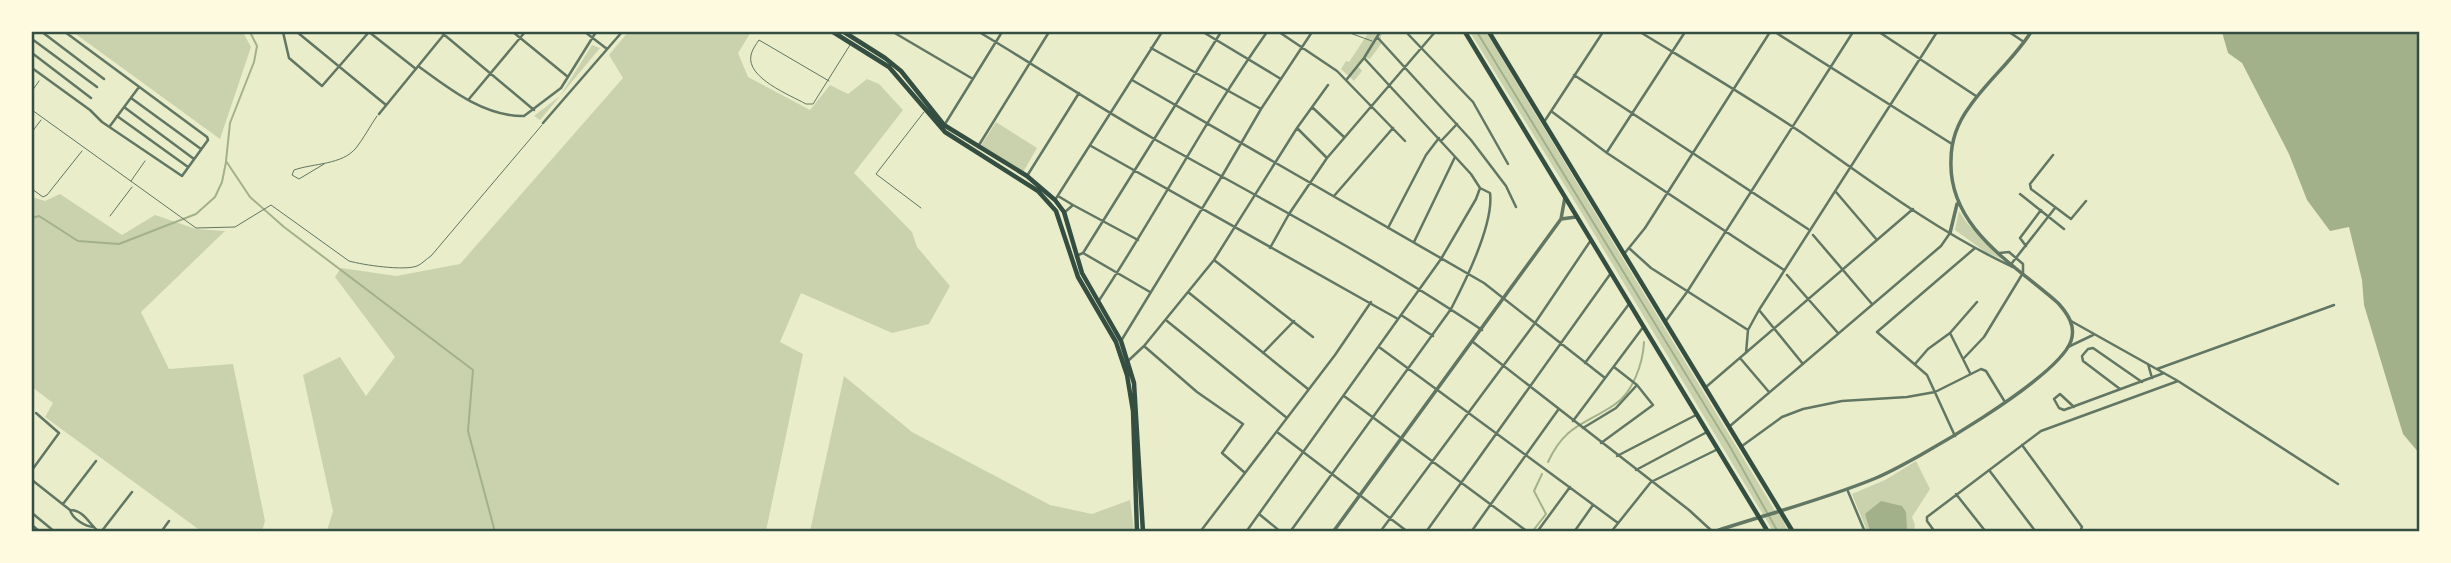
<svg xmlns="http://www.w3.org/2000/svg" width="2451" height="563" font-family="Rubik,sans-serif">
<rect width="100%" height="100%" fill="#e9edc9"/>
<path fill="#cad2ad" d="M73,32h170l8,15 -31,92z
M628,32h123l-13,21 10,24 62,33 20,-25 18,9 19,-15 12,5 24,26 -49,63 58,59 5,15 33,39 -21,38 -37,9 -91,-40 -21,49 23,12 -37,177h-439l6,-20 -30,-136 37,-18 26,39 29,-39 -60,-80 6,-9 55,8 64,-12 163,-186 -14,-23z
M1369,32h15l-3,4v8l-11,15 -4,-1 -8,8 4,5 -8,10 -13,-12 5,-8 3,1z
M1470,32h16l288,477 7,7 7,15h-15l-198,-329z
M592,45l8,3 -60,72 -6,-4 26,-20z
M996,122l41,26 -14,24 -43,-25z
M60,194l62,41 33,-20 41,14 29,2 -84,81 28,57 64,-5 32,157 -3,10h-61l-156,-114 8,-14 -21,-16v-190l13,4z
M1959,211l8,12 35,36 -15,-6 -32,-23z
M844,376l68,56 138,73 42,9 38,-14 4,31h-324z
M1916,461l14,28 -18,28 3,8 -1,6h-47l-15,-37 33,-14z"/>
<path fill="#a3b18a" d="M2222,32h197v421l-16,-19 -39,-129 -2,-25 -13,-53 -19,4 -23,-31 -18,-46 -47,-91 -14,-10z
M1881,501l21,5 4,6 1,17 -2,2h-35l-5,-17z"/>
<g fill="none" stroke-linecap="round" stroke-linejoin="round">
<path stroke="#a3b18a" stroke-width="2" d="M250,32l7,14 -3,16 -24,61 -4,38 24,36 34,30 189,143 -5,61 27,101
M1477,32l252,413 49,87
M32,218l7,-2 39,25 41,3 77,-30 19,-17 7,-15 4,-20
M1548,462c17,-37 36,-37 66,-57 19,-12 29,-42 30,-63
M1532,532l14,-18 -12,-23 8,-17"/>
<path stroke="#617663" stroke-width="1" d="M1347,32l25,9
M829,81l-70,-41c-3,4 -7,10 -8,15 -5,23 39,40 55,49h7l37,-59
M32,91l7,-10
M32,110l164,118 39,-1 36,-22 78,56c14,4 55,10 68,5 5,-2 9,-7 14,-10l111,-131
M32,132l9,-12
M324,164l-25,15 -7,-4 2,-5c20,-7 48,-5 62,-22 8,-10 14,-22 21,-32
M131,181l14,-20
M32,189l11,8 4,-2 35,-44
M921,208l-45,-34 48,-62
M110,216l22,-29
M1756,531l8,-2"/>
<path stroke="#617663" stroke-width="2.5" d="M42,32l62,47
M283,32l6,26 33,28 47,-54
M297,32l89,73
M369,32l47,37
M441,32l93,78
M513,32l55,45
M585,32l22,17
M893,32l80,47
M979,32c59,35 117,74 177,108 109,61 222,120 326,190
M1203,32l78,47
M1279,32l58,39 68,70
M1406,32l67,70 35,62
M1640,32c54,33 110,66 162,101 67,47 137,100 211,134
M1775,32l177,112
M1879,32l97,64
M2009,32l15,10
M1377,37l94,103 35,46 10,21
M32,39l65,48
M1151,48l110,61
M32,53l59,45
M418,66c30,22 66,51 106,50l37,-28 35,-56
M32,68l58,42 12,12 80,54 26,-36 -1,-3 -142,-105
M1574,75l234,154
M1347,79l17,-21 16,-26
M1132,80l352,203 121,95
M131,98l70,51
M469,99l56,-67
M124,107l70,52
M1312,107l32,30
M1551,111l56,42 177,117
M379,114l67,-82
M117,116l71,51
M1544,122l59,-90
M543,123l79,-91
M945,124l57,-92
M110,126l29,-39
M1297,128l30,30
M1441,141l16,-17
M979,145l70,-113
M1091,146l307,173
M1607,152l78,-120
M2053,155l-23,29 1,5 40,30 15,-18
M1027,176l52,-83
M1836,192l41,48
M2020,194l44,35
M1058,196l15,9
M1334,196l59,-68
M1055,200l107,-168
M1065,212l8,-7 65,35
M1388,228l38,-73 13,-17
M1813,235l59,69
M1414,242l41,-85
M2026,246l-6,-8 21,-28
M1270,248l19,-34 38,-56 108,-126
M1630,249l21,19 97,62
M1083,253l67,39
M1624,254l21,-26 125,-196
M1076,256l7,-3 138,-221
M1214,260l99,77
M2012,263l43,-55
M1787,275l51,58
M1188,292l120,97
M1098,302c59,-89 108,-184 169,-270
M1759,310l44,54
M1401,315l32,21
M1167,321l120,97
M2071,321l107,60 160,103
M1665,322l22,-30 166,-260
M1950,333l20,40
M1121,341l101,-165 39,-67 51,-77
M1473,342l216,168 24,22
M1144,346l53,46 46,32 -21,29 22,19
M1379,347l239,176
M2068,347l25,-12
M1263,353l31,-32
M1746,353l2,-23 11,-20 178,-278
M1740,358l29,34
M1964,358l20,-21 39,-64v-9l-14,-12 -10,1
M1128,361l16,-15 70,-86 83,-132 31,-43
M1585,363l44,-59
M1915,364l13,-15 22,-16 27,-31
M2148,364l4,14
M2157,369l177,-64
M1706,387l207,-178
M2120,389l-37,-28 -1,-5 6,-7 5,-1 49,34
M1344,396l184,136
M2074,407l-14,-13 -6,5 5,9 5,2 100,-37
M1573,421l71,-95
M1730,426l211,-180 9,-13
M1583,428l33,-20 21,-23
M1277,432l131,100
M1955,436l-28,-61 -50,-43 98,-84
M1601,443l52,-38 -16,-20 -23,-18
M2022,445l60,82 -2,5
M1742,446l40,-29 21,-8 39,-8 65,-4 28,-5 46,-23 5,2 19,31
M1617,456l79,-41
M32,470l27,-37 -23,-20
M1636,470l71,-38
M1989,470l47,62
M32,480l38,30
M1847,489l18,43
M1956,494l30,38
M63,504l33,-43
M32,513l23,19
M1259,514l22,18
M32,525l8,7
M94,527c-9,0 -22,-9 -24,-17 14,0 19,14 29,22
M101,532l31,-40
M161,532l8,-11
M1200,532l135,-177 36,-53
M1246,532l195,-273 35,-60 4,-11
M1290,532l161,-223c14,-27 43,-86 39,-116l-10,-5 -9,-14 -107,-116
M1380,532l155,-209 56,-83
M1426,532l185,-259
M1471,532l87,-122
M1537,532l33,-45
M1574,532l19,-27
M1611,532l40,-50 67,-33
M1935,532l-8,-11v-4l114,-86 137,-50"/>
<path stroke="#617663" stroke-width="3.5" d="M1561,219l15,-2
M1950,233l7,-29
M1333,532l228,-313 4,-22
M1713,532c54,-18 110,-32 163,-54 38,-16 182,-100 195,-137 5,-15 -3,-27 -13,-38 -44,-39 -110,-75 -107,-143 0,-20 7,-38 19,-54 18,-26 44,-47 61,-74"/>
<path stroke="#344e41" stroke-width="4.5" d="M833,32l56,35 56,65 93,59 18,20 22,66 38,65 11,33 6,36 4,121
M844,32l41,26 16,13 43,54 83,51 28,24 9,12 18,61 39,68 13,42 9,149"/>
<path stroke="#344e41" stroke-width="4.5" d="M1465,32l303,500
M1489,32l304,500"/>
</g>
<rect width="2451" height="563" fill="none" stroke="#fefae0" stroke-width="66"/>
<rect x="33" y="33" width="2385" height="497" fill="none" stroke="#344e41" stroke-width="2.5"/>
</svg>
